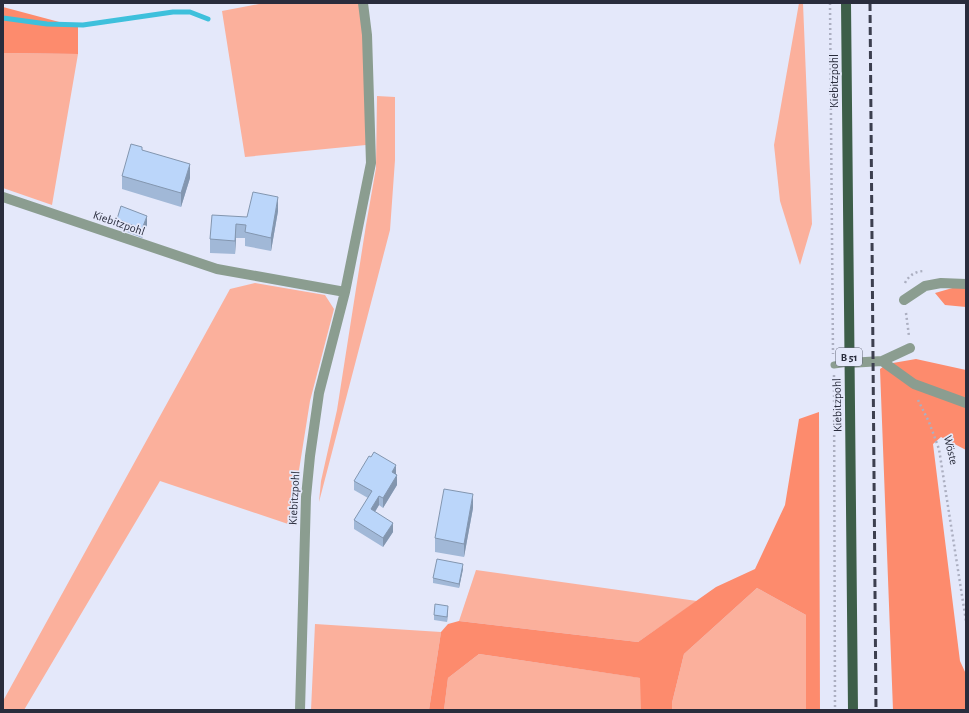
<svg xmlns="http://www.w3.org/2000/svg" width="969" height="713" font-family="'Alegreya Sans',sans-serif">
<rect width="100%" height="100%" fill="#e4e8fa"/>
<path fill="#fbb09c" d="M264,3h96l3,27 3,115 -121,12 -23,-146z
M799,3h4l9,221 -12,41 -20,-64 -6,-56z
M3,53l75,1 -26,151 -49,-17z
M377,96l18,1v63l-5,70 -71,272 2,-21 16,-71 29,-185 10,-57z
M255,283l70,12 9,14 -24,92 -14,88 -2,37 -134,-45 -136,229h-21v-9l227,-412z
M476,570l221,31 -59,41 -179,-21z
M757,588l49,27v95h-134v-7l12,-49z
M315,624l126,8 -12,78h-118z
M479,654l162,24v32h-197l4,-32z"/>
<path fill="#fd8b6d" d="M3,7l75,20v27l-75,-1z
M956,287l10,1v19l-21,-2 -10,-12z
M916,359l50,11v80l-25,-13 -8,7 27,217 6,13v36h-73l-13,-341 7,-5z
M819,412l1,298h-14v-95l-49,-27 -73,66 -12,49v7h-31l-1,-32 -161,-24 -31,24 -4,32h-15l12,-78 7,-8 11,-3 179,21 78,-55 39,-18 30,-64 14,-86z"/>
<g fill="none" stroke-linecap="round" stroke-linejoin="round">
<path stroke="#3ec0dc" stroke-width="5" d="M3,18l44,6 36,1 90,-13h17l18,7"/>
<path stroke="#acafc1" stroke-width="2.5" stroke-dasharray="2 3" stroke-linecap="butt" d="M830,3l3,351
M905,283c4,-8 11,-12 20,-12
M906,313l3,23
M834,375l1,335
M918,400l11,22 10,27 27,172"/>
<path stroke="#8b9d90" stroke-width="7" d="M834,365l15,-2"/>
<path stroke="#8b9d90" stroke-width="10" d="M3,197l214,72 128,23
M904,300l21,-14 16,-3 25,1
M882,361l32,23 52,19
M849,363l33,-2 28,-13
M300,710l6,-213 4,-41 9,-63 26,-101 26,-129 -4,-128 -4,-32"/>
<path stroke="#3d5e49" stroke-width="10" d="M846,3l7,707"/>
<path stroke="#3c3f4f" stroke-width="3" stroke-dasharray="8 4" stroke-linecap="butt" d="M870,3l6,707"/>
</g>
<path fill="#a1b8d7" d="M142,150l48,28 -9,29 -59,-18v-13z
M278,211l-7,40 -26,-5v-8h-9l-1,16 -25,-1v-14l37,-22z
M117,219l30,6 -5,13 -25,-10z
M396,474l1,11 -14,23 -4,-3 -4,7 18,20 -10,15 -29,-18v-9l14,-22 -14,-8v-9z
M473,508l-9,49 -29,-5v-14z
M463,569l-4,19 -26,-5v-5z
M448,610l-1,12 -13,-2v-5z"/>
<path fill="#8396af" d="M190,164v14l-9,29v-14z
M278,197v14l-7,40v-13z
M147,216v9l-5,13v-9z
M236,224v14l-1,16v-13z
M396,465v9l-4,8v-10z
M397,475v10l-14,23v-10z
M473,494v14l-9,49v-13z
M379,496v9l-8,13v-9z
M393,523v9l-10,15v-9z
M463,564v5l-4,19v-4z
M448,606v4l-1,12v-5z"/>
<path fill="#bbd6fa" stroke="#8396af" d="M131,144l11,3v3l48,14 -9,29 -59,-17z
M253,192l25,5 -7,41 -26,-6 1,-7 -10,-1 -1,17 -25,-2 2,-24 35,2z
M121,206l26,10 -5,13 -25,-10z
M374,452l22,13 -4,7 5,3 -14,23 -4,-2 -8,13 22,14 -10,15 -29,-18 18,-29 -18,-10 15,-25 2,1z
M444,489l29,5 -9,50 -29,-6z
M437,559l26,5 -4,20 -26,-6z
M435,604l13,2 -1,11 -13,-2z"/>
<g text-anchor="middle" stroke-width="3.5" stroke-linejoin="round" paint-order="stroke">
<rect fill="#e4e8fa" stroke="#616475" stroke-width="1" x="836" y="348" width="26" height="18" rx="3"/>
<g font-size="11" font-weight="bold" fill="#292c3c">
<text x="849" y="361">B 51</text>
</g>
<g font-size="12" fill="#292c3c" stroke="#e4e8fa">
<text transform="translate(834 81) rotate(-90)" y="4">Kiebitzpohl</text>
<text transform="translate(119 223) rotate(19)" y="4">Kiebitzpohl</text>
<text transform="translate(837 405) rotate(-91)" y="4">Kiebitzpohl</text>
<text transform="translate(951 450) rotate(77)" y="4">Wöste</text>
<text transform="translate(294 498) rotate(-87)" y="4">Kiebitzpohl</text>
</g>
</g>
<rect width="969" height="713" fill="none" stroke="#292c3c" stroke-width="8"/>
</svg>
